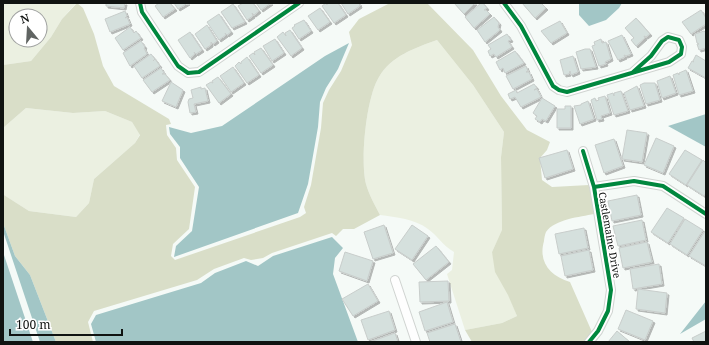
<svg xmlns="http://www.w3.org/2000/svg" width="709" height="345" font-family="'Noto Serif',serif">
<defs>
<filter id="shadow"><feDropShadow dx="2" dy="2" stdDeviation="0" flood-color="#0004"/></filter>
</defs>
<rect width="100%" height="100%" fill="#f5faf7"/>
<path fill="#ebf0e1" fill-rule="evenodd" d="M3,3h73l-14,16 -11,18 -20,24 -28,4zM16,16h24v24h-24z
M437,40l36,45 31,47 -3,25 1,74 -10,21 25,64 -15,7 -37,7 -18,-56 5,-4 2,-18c-12,-7 -16,-16 -26,-23 -13,-10 -32,-12 -48,-14 -5,-10 -11,-20 -14,-31 -6,-23 0,-86 13,-107 12,-21 36,-29 58,-37z
M26,108l47,5 32,-2 27,11 8,12 -5,9 -41,36 -5,24 -13,14 -47,-6 -25,-16 -1,-67z"/>
<path fill="#d9dec8" d="M77,3l6,5 11,26 9,32 11,20 55,33 2,5 -5,1 1,10 9,13 1,12 18,27 -6,42 -16,15 -2,12 4,4 125,-43 6,-4 -2,-6 7,-22 10,-57 2,-25 6,-13 12,-19 11,-26 -3,-13 10,-13 31,-16h37l46,47 28,46 26,34 23,12 -3,8 -7,8 2,22 10,7 37,-2 5,29c-14,3 -39,5 -48,18 -1,2 -2,7 -2,9 -6,21 6,35 26,41l22,50 -8,10h-112l-7,-12 37,-7 15,-7 -9,-21 -13,-23 -3,-20 10,-22 -1,-73 3,-25 -31,-47 -36,-45c-22,8 -46,16 -58,37 -13,21 -19,84 -13,107 3,11 9,21 14,31l-26,14h-11l-7,7 -4,-3 -60,20 -9,5 -12,2 -7,-2 -30,11 -17,11 -103,31 -6,11 5,20h-37l-26,-67 -15,-19 -12,-33v-34l1,6 25,16 47,6 13,-14 5,-24 41,-36 5,-8 -8,-13 -27,-11 -32,2 -47,-5 -23,20v-63l28,-4 20,-24 11,-18z"/>
<path fill="#a2c6c6" d="M579,3h43l-3,5 -13,12 -17,6 -10,-11z
M349,43l-11,26 -12,19 -6,14 -2,25 -10,57 -10,29 -124,44 2,-11 16,-15 7,-44 -19,-29v-11l-10,-13 -1,-7 22,6 31,-7 103,-70z
M706,114v33l-38,-21z
M3,223l12,33 15,19 26,67h-16l-37,-111z
M332,237l11,11 -8,10 -2,16 25,68h-262l-5,-18 5,-9 105,-32 14,-10 31,-12 12,5 15,-10z
M3,252l30,90h-30z
M706,301v18l-26,15z"/>
<path fill="#d5e0dd" stroke="#c8cdcb" filter="url(#shadow)" d="M106,3h19l-1,5 -18,-2z
M159,3h11l5,6 -12,8 -8,-11z
M174,3h14l-10,6z
M243,3h10l6,8 -5,4 -2,-2 1,3 -6,4 -9,-14z
M256,3h15l-10,7z
M326,3l1,2v-2h11l8,12 -12,8 -12,-17z
M341,3h18l1,3 -12,8z
M454,3h21l-11,11z
M481,3h2l4,5 -3,2h2l4,4 -16,14 -9,-11z
M522,3h19l5,5 -11,10z
M233,4l12,18 -13,6 -11,-16z
M320,8l10,14 -12,8 -10,-14z
M701,10l5,8v6l-15,10 -9,-12z
M125,11l2,5 -2,2 2,-1 3,7 -20,8 -5,-13z
M219,14l12,18 -4,3 -2,-2 1,2 -7,5 -12,-18z
M494,17l5,6 -1,4 2,3 -15,12 -8,-12z
M636,18l14,16 -4,3 -2,-1 1,2 -9,8 -5,-6 3,-2 -9,-10z
M304,20l7,11 -12,8 -7,-11 3,-2 -1,-1z
M560,21l7,12 -16,10 -10,-12z
M207,25l10,16 -4,3 -2,-2v3l-6,4 -10,-15z
M130,27l4,6 2,-2 5,7 -18,12 -8,-12z
M290,30l12,18 -11,8 -14,-19 6,-5 3,4 -1,-3z
M704,31l2,2v15l-7,2 -2,-6h2l-2,-1 -2,-9z
M190,32l12,18 -6,4 -2,-2 1,2 -5,4 -12,-18z
M507,34l4,6 -3,1 4,6 -16,10 -2,-3 -4,2 -2,-5 3,-2 -3,-4z
M622,35l9,19 -5,2 -2,-1 1,2 -7,3 -10,-19z
M275,39l9,14 -12,8 -9,-15z
M601,39l1,4 4,-1 5,17 -6,3 1,2 -7,2 -7,-20 3,-1 -1,-3z
M141,41l4,6 -1,1 3,6 -17,12 -7,-13z
M261,48l12,17 -12,8 -12,-17 4,-3 2,2 -1,-3z
M585,49h5l6,18 -15,2 -5,-17z
M515,51l9,12 -19,10 -2,-5 -3,2 -4,-8z
M151,54l4,5 -2,2 2,-2 5,7 -18,12 -8,-12z
M696,55l10,6v17l-18,-10 4,-7 2,1 -1,-1z
M573,56l5,16 -7,3 -1,-4 -1,3 -5,1 -4,-15z
M247,57l12,18 -12,8 -12,-17 4,-4 2,2v-2z
M526,66l2,5 -2,1h3l3,7 -19,10 -7,-13z
M233,67l11,16 -13,9 -11,-16z
M161,68l3,5 -2,1h3l5,6 -18,12 -9,-12z
M686,70l7,21 -14,4 -6,-20 5,-2 1,2v-2z
M670,76l6,17 -14,5 -5,-17z
M218,77l13,17 -12,9 -13,-18 5,-3 2,1 -1,-2z
M171,82l12,8 -7,17 -14,-6z
M644,83h11l5,17 -14,4 -6,-19z
M534,84l3,4 -3,2 3,-1 4,8 -20,10 -6,-10 -5,2 -2,-5 8,-4 1,3z
M637,86l7,20 -14,4 -6,-17z
M201,87v2l4,-1 3,13 -14,3 2,8 -6,1 -2,-11 1,-3 4,-1 -2,-8z
M621,91l7,20 -14,4 -7,-20 6,-2 1,3v-3z
M605,96l5,17 -9,3 1,3 -5,1 -6,-20 4,-2 1,3 3,-1 -1,-2z
M542,98l13,8 -9,15 -4,-2 -2,3 -5,-3 2,-3 -4,-3z
M588,101l6,18 -14,5 -6,-18 7,-1v-1z
M565,106h6v22h-14v-19h8z
M627,130l20,3 -5,29 -20,-3z
M656,138l18,8 -11,27 -19,-8z
M614,139l9,27 -19,7 -9,-28z
M567,150l6,19 -28,9 -6,-20z
M685,150l17,10 -16,25 -17,-11z
M703,160l3,3v30l-2,3 -17,-11z
M637,195l4,20 -29,6 -4,-20z
M667,208l17,10 -16,25 -17,-11z
M685,219l18,11 -16,25 -17,-11z
M642,220l4,20 -28,6 -5,-20z
M384,225l9,28 -20,6 -9,-27z
M412,225l16,11 -16,24 -17,-11z
M584,228l4,20 -29,6 -4,-20z
M705,231l1,1v34l-17,-10z
M647,242l5,20 -29,6 -4,-20z
M436,246l13,16 -23,18 -13,-16z
M589,250l4,20 -28,6 -4,-20z
M345,252l28,9 -6,20 -28,-10z
M659,264l3,20 -29,5 -3,-20z
M448,281l1,20 -29,1 -1,-20z
M368,284l10,17 -25,15 -11,-17z
M638,289l29,4 -2,20 -29,-4z
M447,302l6,20 -28,9 -6,-19z
M626,310l27,11 -8,19 -27,-11z
M389,311l6,19 -27,10 -7,-20z
M455,324l6,18h-31l-3,-9z
M617,331l13,11h-22z
M706,331v11h-12l-2,-4z
M395,333l3,9h-28z"/>
<g fill="none" stroke-linecap="round" stroke-linejoin="round">
<defs>
<path id="minor" d="M140,3l2,9 36,54 10,7 11,-1 100,-69
M504,3l17,23 32,60 6,4 8,2 102,-30 12,-8 1,-7 -3,-7 -11,-3 -6,4 -11,15 -19,17
M583,151l11,36 17,103 -3,21 -10,20 -9,11
M594,187l40,-6 29,5 43,28
M395,280l21,62"/>
</defs>
<use href="#minor" stroke="#d0d4d1" stroke-width="10"/>
<use href="#minor" stroke="#fefefe" stroke-width="8"/>
<defs>
<path id="cycleway" d="M140,3l2,9 36,54 10,7 11,-1 100,-69
M504,3l17,23 32,60 6,4 8,2 102,-30 12,-8 1,-7 -3,-7 -11,-3 -6,4 -11,15 -19,17
M583,151l11,36 17,103 -3,21 -10,20 -9,11
M594,187l40,-6 29,5 43,28"/>
</defs>
<use href="#cycleway" stroke="#fff" stroke-width="6"/>
<use href="#cycleway" stroke="#00873e" stroke-width="4"/>
</g>
<g text-anchor="middle" stroke-width="3.5" stroke-linejoin="round" paint-order="stroke">
<g font-size="10" fill="#101311" stroke="#fff">
<text transform="translate(610 235) rotate(80)" y="4">Castlemaine Drive</text>
</g>
</g>
<rect width="709" height="345" fill="none" stroke="#101311" stroke-width="8"/>
<g transform="translate(28 28) rotate(342)"><circle r="19" fill="#ffffff" stroke="#9fa1a0"/>
<path d="M0-3L7 15L0 10L-7 15Z" fill="#606462"/>
<text y="-6" font-size="11" font-weight="bold" text-anchor="middle" fill="#101311">N</text>
</g>
<path d="M10 329v6h112v-6" fill="none" stroke="#101311" stroke-width="2"/>
<text x="16" y="329" font-size="12" fill="#101311" stroke="#ffffff" stroke-width="3" paint-order="stroke">100 m</text>
</svg>
